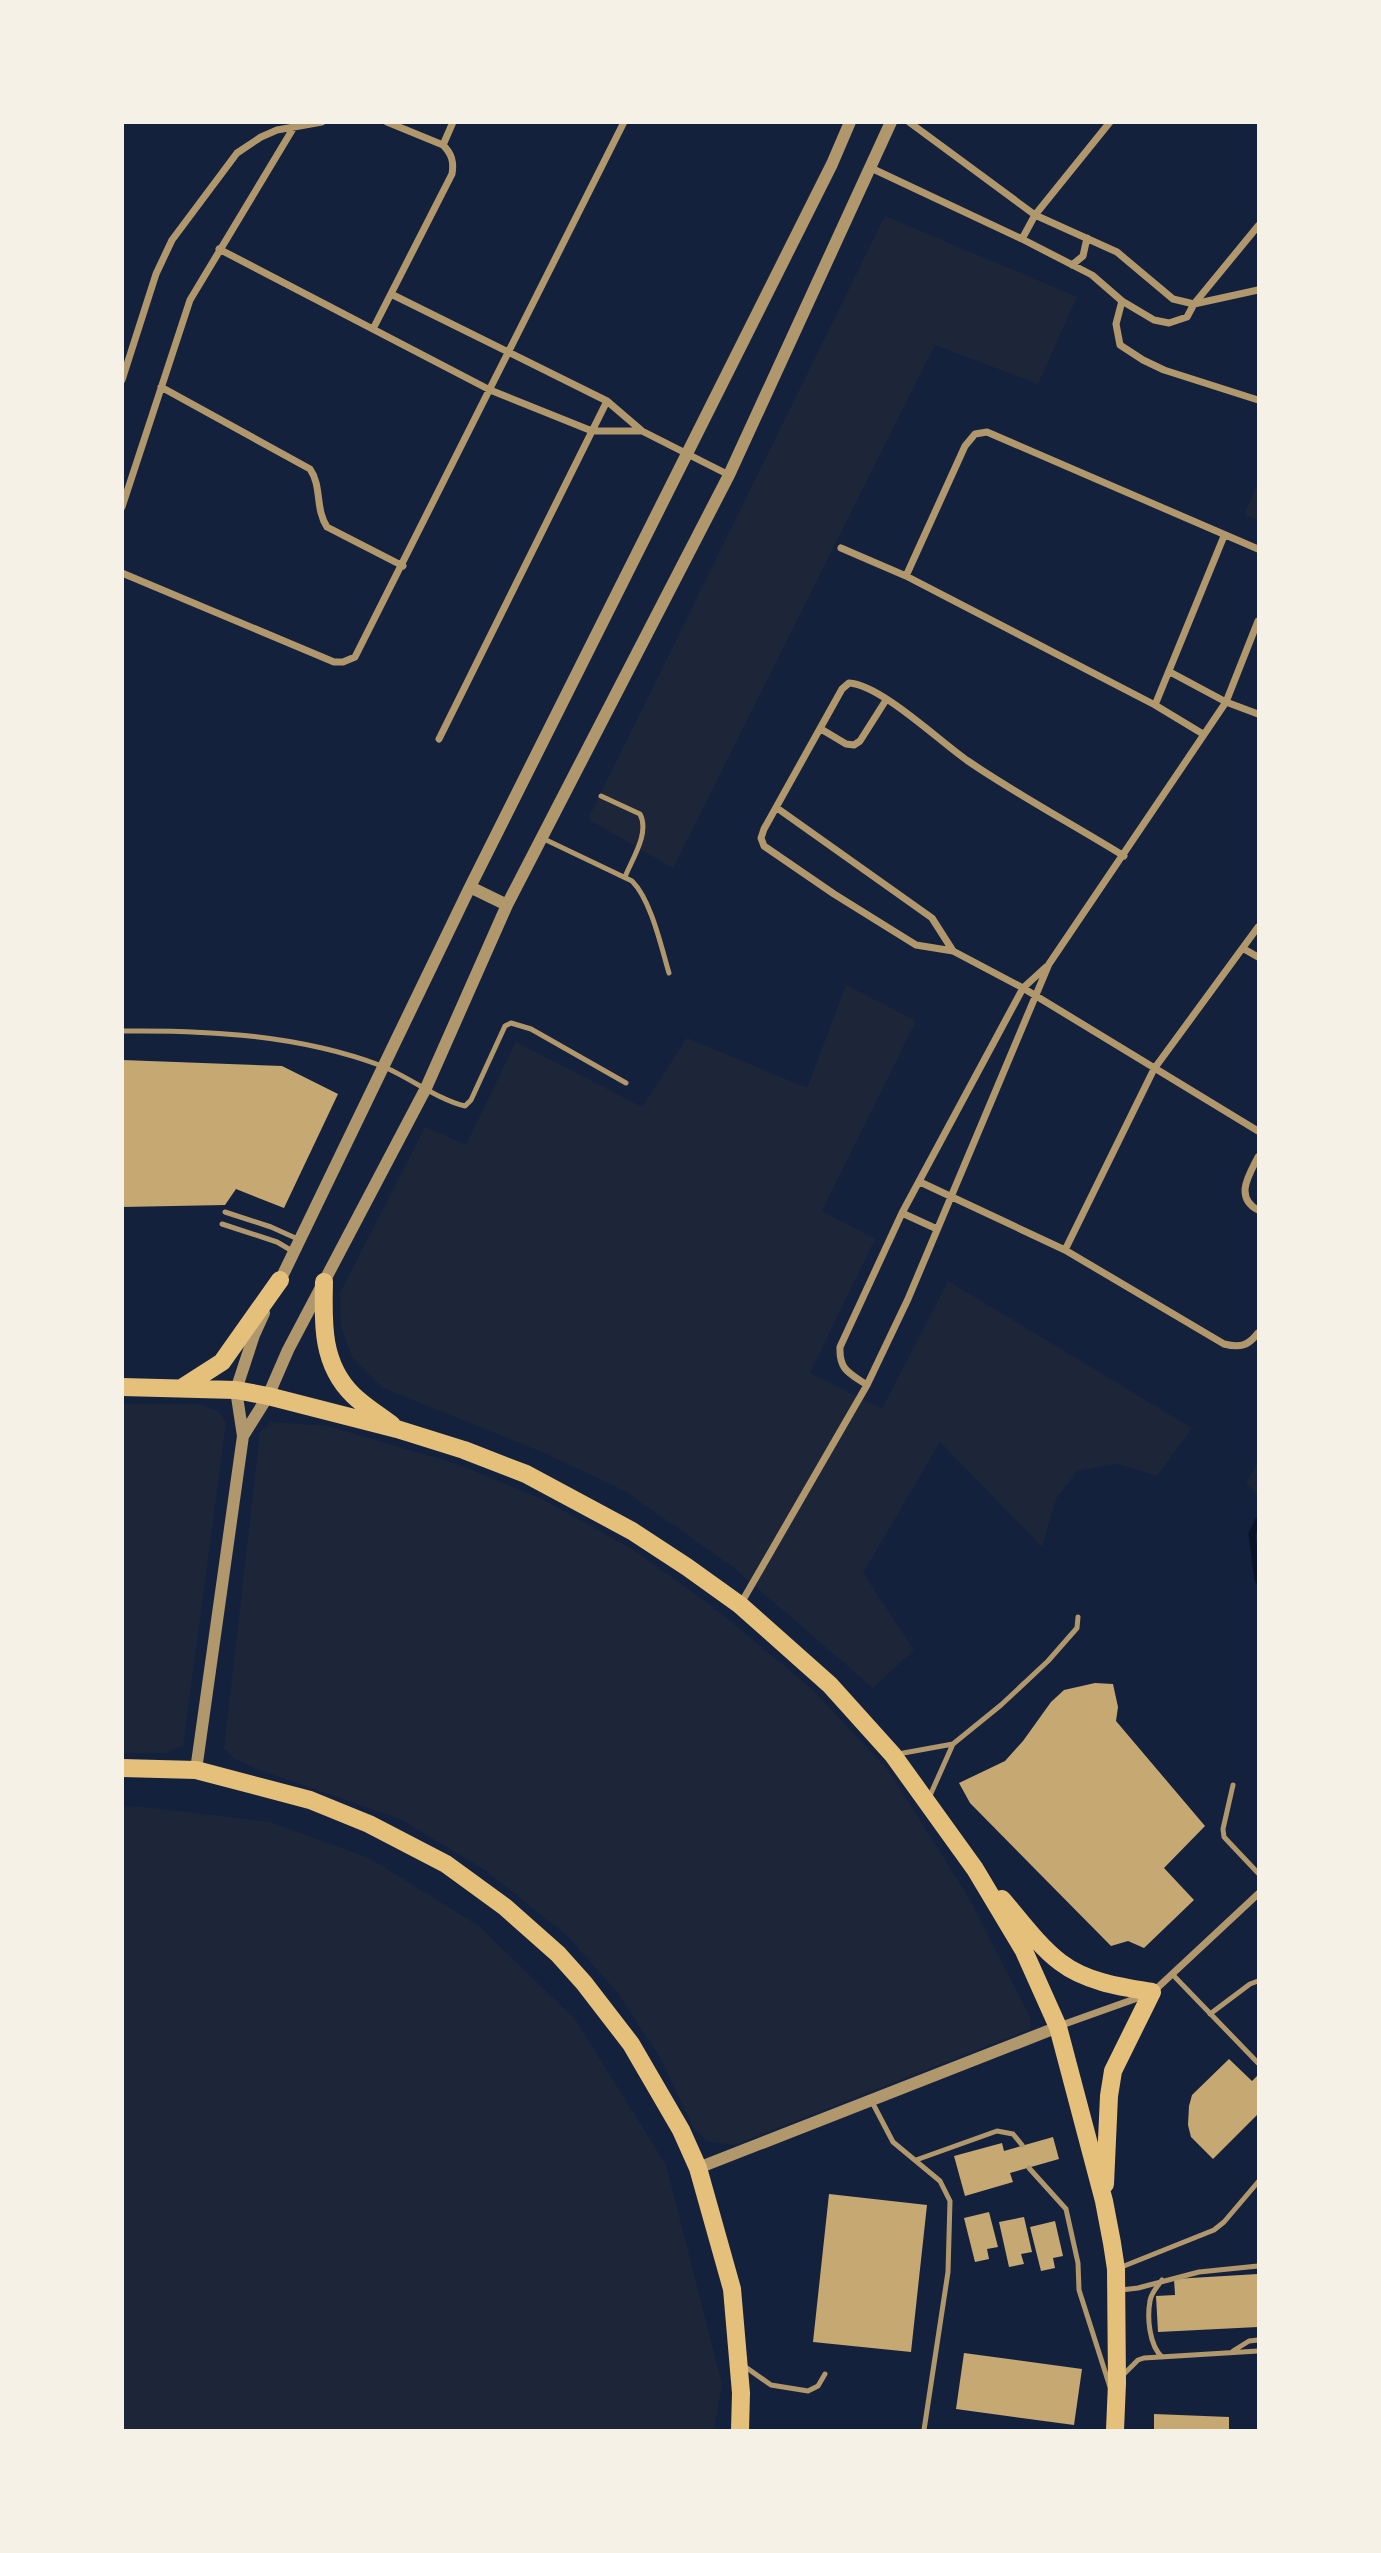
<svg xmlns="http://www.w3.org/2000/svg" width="1381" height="2553" font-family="Merriweather,serif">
<rect width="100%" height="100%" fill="#14213d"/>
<path fill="#1d2539" d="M885,216l192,81 -39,87 -103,-39 -262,523 -85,-49z
M1258,483v37l-14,-5z
M846,985l70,36 -94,190 53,28 -65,134 72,36 66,-128 244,147 -35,48 -39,-12 -41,7 -21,28 -14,48 -102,-105 -77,131 51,77 -41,38 -140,-121 -108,-76 -83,-39 -159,-64 -31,-31 -11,-31 -1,-33 85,-166 41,18 50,-103 126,65 45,-69 120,50z
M123,1404h76l19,7 8,12 -43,323 -18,7h-42z
M271,1422l57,4 129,38 85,35 90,50 80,57 100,83 77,82 80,127 62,121 -1,10 -296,116 -27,-4 -13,-12 -33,-70 -44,-67 -50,-56 -82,-66 -85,-51 -146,-51 -19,-9 -11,-10 36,-317z
M1258,1463v32l-12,-12z
M135,1806l135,16 99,36 110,68 96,93 91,146 56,219 -8,46h-591l-1,-623z"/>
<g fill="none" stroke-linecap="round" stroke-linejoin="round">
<path stroke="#0b132b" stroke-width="7" d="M1258,1521l-6,13 6,46"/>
</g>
<path fill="#c6a872" d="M122,1060l160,6 56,28 -54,114 -48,-19 -11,16 -103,2z
M1095,1683l18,1 5,23 -2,14 89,105 -41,42 30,32 -50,48 -16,-7 -17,5 -141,-143 -11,-20 46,-22 18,-20 28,-39 13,-12z
M1229,2059l23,22 6,-6v39l-45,45 -22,-22 -3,-12 1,-19 3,-11z
M1053,2137l6,22 -49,14 3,9 -48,14 -11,-40 48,-13 2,8z
M829,2194l98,11 -16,147 -98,-10z
M989,2212l9,35 -11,2 2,10 -14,3 -11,-44z
M1024,2217l8,35 -11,2 3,10 -15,3 -10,-45z
M1055,2221l8,35 -10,2 2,10 -14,3 -11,-44z
M1258,2274v53l-100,5 -2,-36 19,-1 -1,-16z
M964,2353l118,16 -8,56 -118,-16z
M1154,2414l75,3v13h-75z"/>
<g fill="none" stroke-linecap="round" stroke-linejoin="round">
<path stroke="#b1986c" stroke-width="5" d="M601,796l39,18c10,19 -8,45 -15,63
M542,838l90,43c19,19 29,65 37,92
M122,1031c88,-1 178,4 260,35 25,10 58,35 83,40l6,-6 34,-74 6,-3 20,6 95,54
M225,1212l46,15 29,13
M222,1224l55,18 17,10
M898,1754l55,-10
M1233,1785l-10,44 1,8 34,36
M928,1800l25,-56 48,-39 47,-44 29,-33 1,-11
M1173,1975l85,88
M1210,2014l40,-30 8,-3
M871,2100l22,42 47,39 10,20 -2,71 -24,158
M916,2160l81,-29 16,3 9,11
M1029,2168l37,41 12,54 1,27 31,97
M1119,2268l95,-38 10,-8 34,-40
M1121,2290l17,-2 61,-16 59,-6
M1233,2351l16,-10 9,-1
M1162,2357c-13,-12 -15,-40 -12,-56 1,-8 7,-14 12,-21
M744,2366l27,19 37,6 10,-5 7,-12
M1121,2377l17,-17 6,-2 114,-7"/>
<path stroke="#b1986c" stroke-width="7" d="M909,122l126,93 82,37 56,47 21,5 64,-14
M443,145l10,-23
M871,168l151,71 70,36 30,26 32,19 15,3 18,-6 7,-13 64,-78
M1022,239l13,-24 75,-93
M219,249l271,141 102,41h50
M1072,265l11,-9 4,-18
M391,294l216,107 35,30 87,44
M1122,301l-6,23 4,21 23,15 21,10 94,30
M373,329l79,-155c2,-12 0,-20 -9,-29l-56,-23
M122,380l34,-106 16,-34 65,-87 24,-16 16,-7 45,-8
M161,387l149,82c12,17 5,40 17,58l76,39
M122,507l68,-207 104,-173
M841,548l65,28 249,129 48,29
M122,573l212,89h9l12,-5 269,-535
M906,576l59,-130 10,-12 12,-2 271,117
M1170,672l56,30 32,12
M1155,705l69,-169
M821,729l25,15 8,1 6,-4 26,-41
M439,739l168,-338
M777,808l155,110 21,33
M1124,856c-52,-32 -106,-61 -156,-95 -29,-20 -87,-76 -119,-78l-7,6 -78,140 -3,9 3,8 70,48 82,51 37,6 70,37 235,143
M1244,949l14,8
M1258,1157c-9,18 -24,40 0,53
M920,1182l145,68 159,94c16,4 24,2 34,-11
M902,1213l35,16
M1065,1250l89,-181 104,-142
M867,1385c-18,-12 -28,-15 -27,-38l62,-134 121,-225 23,-21
M740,1605l127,-220 41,-86 141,-335 177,-262 32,-81
M1154,1991l104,-97
M1059,2026l84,-30"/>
<path stroke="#b1986c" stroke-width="12" d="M470,887l37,18
M277,1287l193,-400 362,-723 18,-42
M243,1436l25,-40 20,-46 138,-262 81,-183 222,-430 162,-353
M196,1770l47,-334 -7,-46 18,-55 10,-22
M698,2168l360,-141"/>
<path stroke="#e5c07b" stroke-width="18" d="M324,1282c-1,40 -3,82 29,113 11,11 26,20 39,30
M122,1387l114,3 32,6 129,33 67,21 62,24 106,57 55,36 53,38 90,80 63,70 82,114 49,82 34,76 46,174 8,42 4,26 1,114 -2,47
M183,1387l39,-25 58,-82
M122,1768l74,2 114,30 59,24 77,40 59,43 53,47 26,29 47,61 50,86 17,38 34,121 9,104 -1,37
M1002,1899c18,21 36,46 58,63 26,20 61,25 92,30l-39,79 -4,25 -4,88"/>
</g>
<rect width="1381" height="2553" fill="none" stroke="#f6f1e7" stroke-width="248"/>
</svg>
